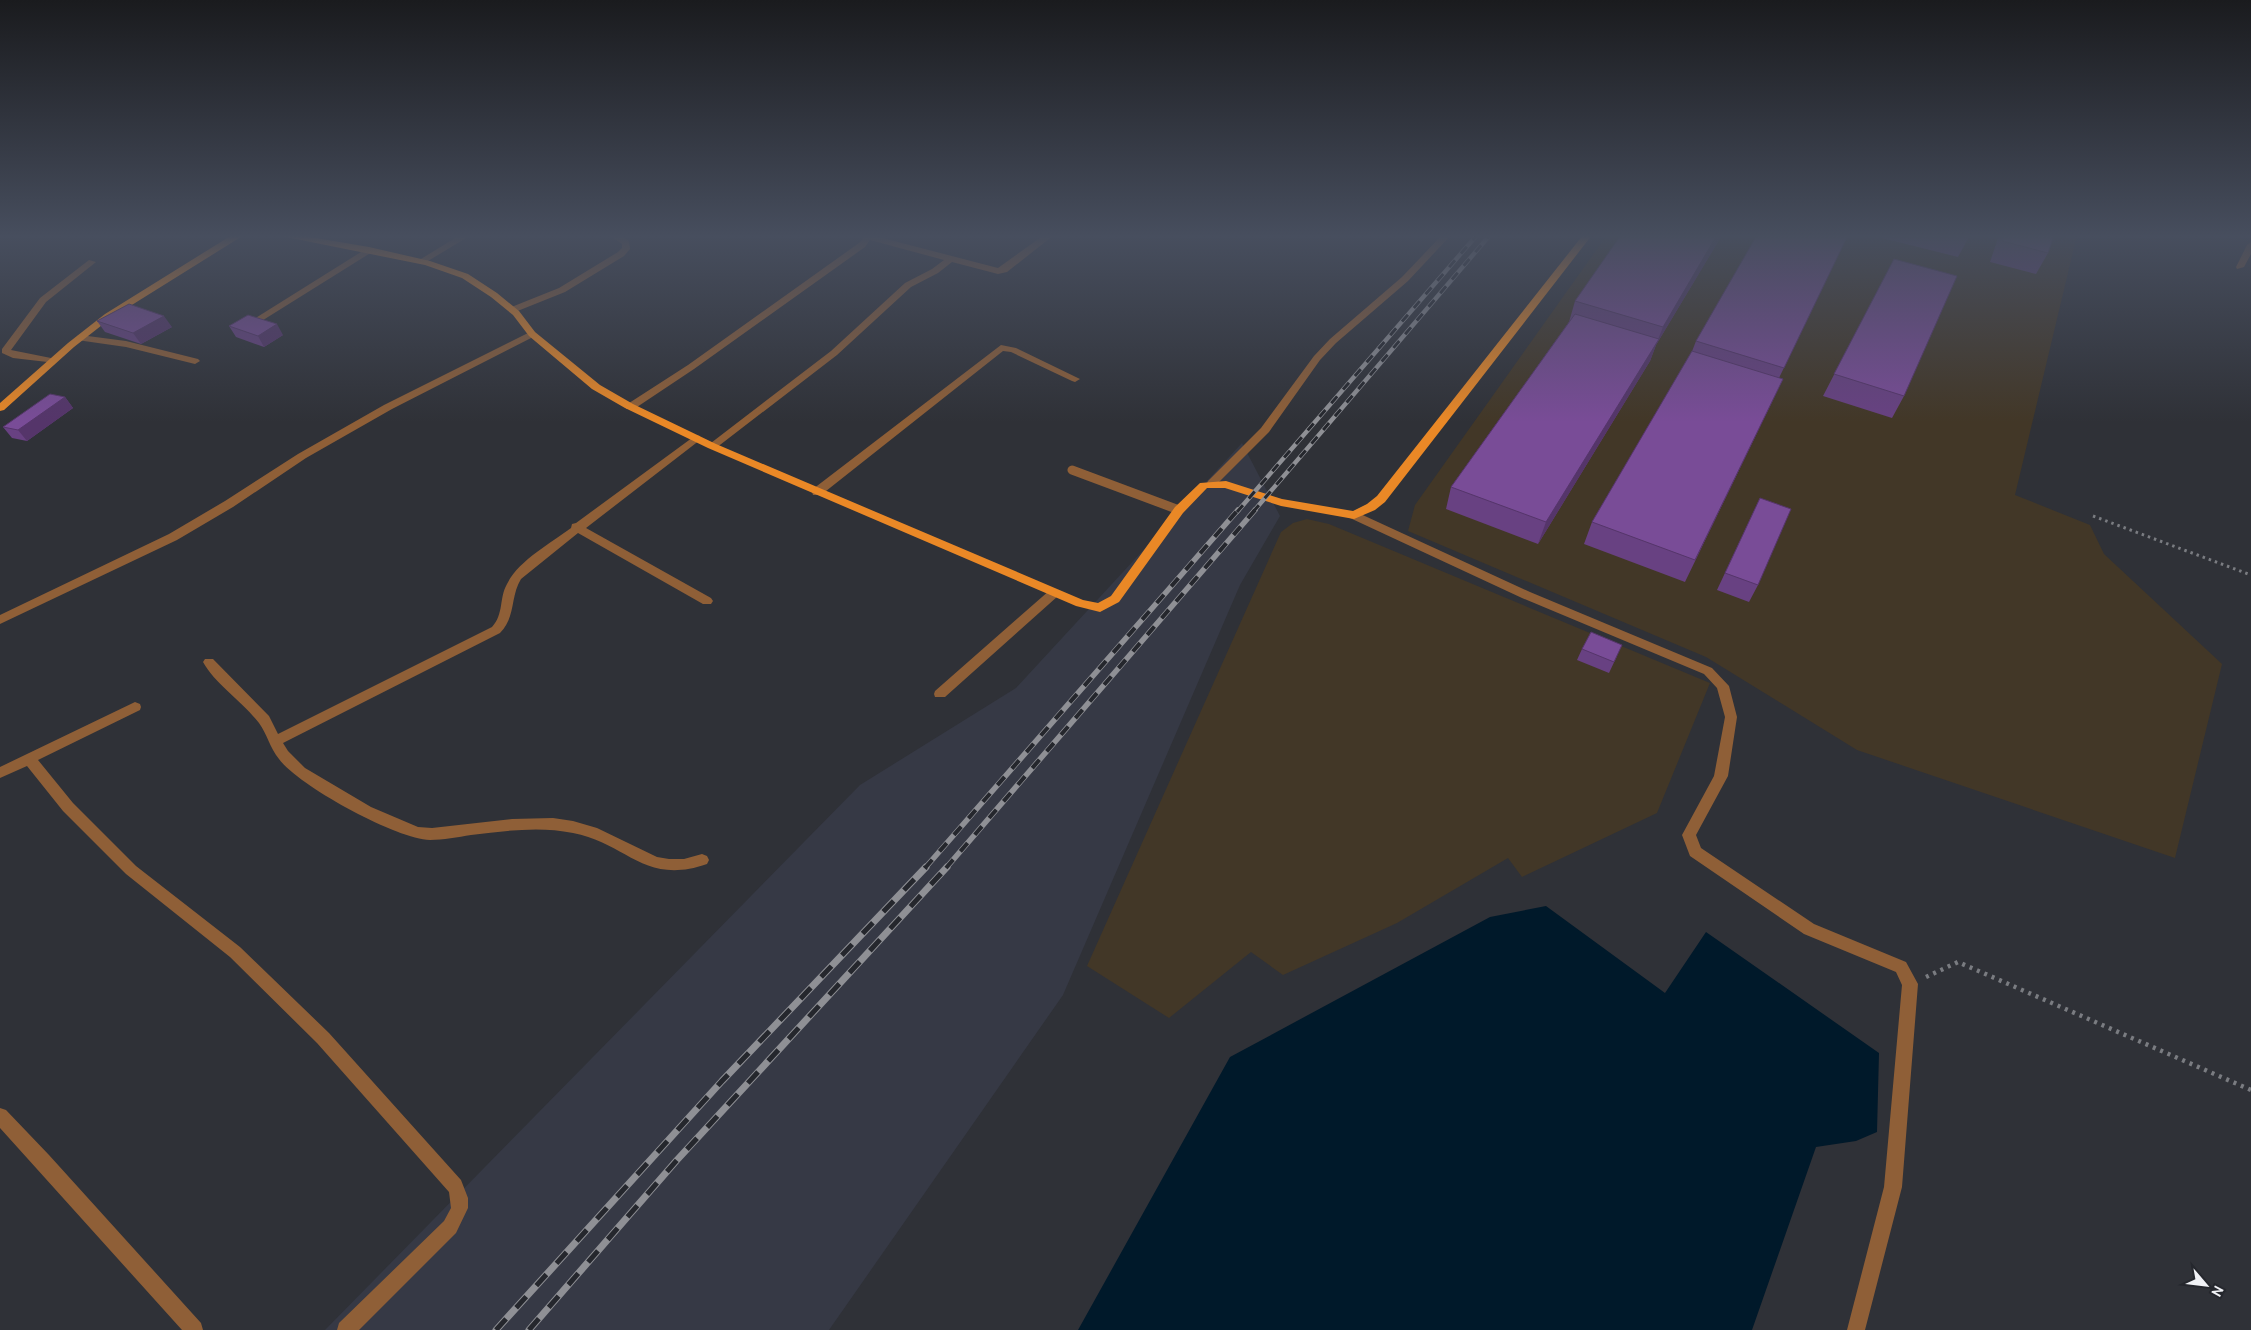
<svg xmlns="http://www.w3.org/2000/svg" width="2251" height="1330" font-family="Cabin,sans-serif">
<rect width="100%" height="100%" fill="#2f3137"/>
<path fill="#363945" d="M1242,443l38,73 -40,69 -177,410 -234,335h-504l535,-545 156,-97z"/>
<path fill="#423727" d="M1607,235h470l-62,260 75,30 14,29 118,110 -47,194 -318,-108 -151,-93 -298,-126 7,-26z
M1307,519l22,5 381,159 -53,130 -135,64 -14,-19 -111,65 -114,52 -32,-23 -82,66 -82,-52 194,-434 12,-9z"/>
<path fill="#00192a" d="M1546,906l119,87 41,-61 173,121 -2,79 -21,9 -40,6 -64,183h-674l152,-273 260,-140z"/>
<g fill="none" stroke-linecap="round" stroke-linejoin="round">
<path stroke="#7a7c81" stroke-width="3" stroke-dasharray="2.5 4" stroke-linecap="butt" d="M2093,516l158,59"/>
<path stroke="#7a7c81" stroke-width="4.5" stroke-dasharray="3 5" stroke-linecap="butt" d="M1926,977l32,-15 293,128"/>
<path stroke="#8f5f37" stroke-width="9" d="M1072,470l107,40"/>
<path fill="#8f5f37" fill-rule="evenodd" d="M460,235h11l-48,29 -7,-2z
M609,235h11l9,6 1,8 -6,7 -59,36 -50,20h-6v-4l50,-20 59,-36 4,-4v-4z
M861,235h10l127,33 46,-33h10l-47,37 -9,2 -46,-12 -14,11 -27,14 -74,68 -121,93 -4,1 -5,-3 124,-95 74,-68 27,-14 12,-9 -74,-20 -5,7 -171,122 -60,40h-8v-4l62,-40 171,-122 4,-4z
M1442,235h9l-43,46 -72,62 -16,17 -51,72 -53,53h-8l-1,-2 1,-2 53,-53 53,-72 16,-17 72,-62z
M2251,242v12l-7,13 -7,2 -1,-2 11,-22z
M369,247l4,3 -1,2 -123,77h-6l-2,-2z
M89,260l7,2 -50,40 -35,48 45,9v4l-43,-5 -11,-5v-4l38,-51z
M532,331l3,1v4l-143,73 -86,49 -73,49 -56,33 -177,84v-9l169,-81 56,-33 73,-47 86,-49z
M80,335l46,6 72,18 2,2 -5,3 -69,-17 -49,-7v-4z
M1001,345l15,3 64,31 -5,3 -3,-1 -61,-29 -8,-1 -182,144h-8l-1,-3 1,-3z
M696,435l4,1v4l-114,88 125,70 2,3 -2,3h-8l-125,-71 -57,46c-11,18 -5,38 -21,54l-217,110 5,8 17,17 66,39 47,20 14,1 80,-9 41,-1 20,3 24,7 60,29 12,2h15l18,-5 5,2 2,4 -2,4c-63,22 -80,-21 -134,-31 -34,-7 -68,-2 -102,2 -13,2 -28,5 -41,5 -34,-1 -131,-54 -151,-81 -9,-11 -12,-25 -20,-36 -16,-21 -44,-39 -56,-61l2,-3h8l56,57 9,18 214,-107c12,-13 7,-29 15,-43 11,-23 44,-41 64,-56l1,-4 4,-1z
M1354,511l176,81 182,76 17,18 8,31 -9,59 -32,59 5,13 113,76 92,38 12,22 -16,203 -37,143h-18l37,-143 18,-202 -6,-13 -92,-38 -114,-78 -8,-21 32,-59 11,-59 -8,-29 -13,-14 -182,-76 -172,-80 -2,-3 2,-3z
M1054,589l6,4 -2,3 -113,101h-10l-1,-3 1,-3 115,-101z
M135,702l5,2 1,3 -1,3 -102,50 35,43 63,63 104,81 89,86 132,147 7,18v10l-12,25 -97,97h-22l2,-7 105,-102 7,-13 -2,-16 -132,-149 -87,-86 -104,-83 -63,-63 -36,-45 -27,12v-11z
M0,1108l6,2 43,45 152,168 2,7h-21l-182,-202z"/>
<path fill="#ea8826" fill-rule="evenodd" d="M232,235h12l-133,83 -37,29 -70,63 -4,1v-8l68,-60 37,-29z
M276,235h22l71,12 61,14 38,13 29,19 22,18 16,21 65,53 33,19 83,40 367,156 15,3 13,-7 64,-89 25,-24 26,-2 56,18 71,12 14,-7 10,-8 206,-261h9l-207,267 -10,8 -21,9 -73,-13 -56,-18h-18l-24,25 -64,89 -19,10 -24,-6 -368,-158 -83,-40 -33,-19 -63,-53 -16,-21 -22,-18 -29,-19 -37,-13z"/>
<defs>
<path id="rail-far2" d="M1237,512l240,-277
M1253,512l237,-277"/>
<path id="rail-far1" d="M925,868l313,-358
M946,868l309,-358"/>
<path id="rail" d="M496,1330l226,-249 204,-214
M529,1330l148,-170 270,-293"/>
</defs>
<use href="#rail-far2" stroke="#8f9095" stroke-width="4.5"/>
<use href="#rail-far1" stroke="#8f9095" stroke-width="5.5"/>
<use href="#rail" stroke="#8f9095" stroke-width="7"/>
<use href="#rail-far2" stroke="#25272d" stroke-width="3" stroke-dasharray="9" stroke-linecap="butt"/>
<use href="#rail-far1" stroke="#25272d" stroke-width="4" stroke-dasharray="11" stroke-linecap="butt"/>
<use href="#rail" stroke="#25272d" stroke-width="5" stroke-dasharray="15" stroke-linecap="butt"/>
</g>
<path fill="#684182" d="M1722,235l-66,110 -6,16 -112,183 -92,-35 5,-22 118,-165 6,-21z
M1848,235l-69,143 4,1 -98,203 -101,-38 8,-22 99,-168 5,-13z
M1883,235h87l-12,22 -76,-19z
M1999,235h55l-6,18 -12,21 -46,-12z
M1894,259l10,137 -12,22 -69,-22z
M97,321l75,6 -31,17 -36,-12z
M229,326l54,9 -19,12 -28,-10z
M65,397l8,11 -46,33 -15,-3 -9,-11z
M1760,498l-2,87 -9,17 -32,-12z
M1582,649l35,7 -8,17 -32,-13z"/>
<path fill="#55356a" d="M1717,235h5l-66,110 -6,16 -112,183 8,-22 111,-180 6,-15z
M164,316l8,11 -31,17 -8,-11z
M277,324l6,11 -19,12 -6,-11z
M65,397l8,11 -46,33 -9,-11z"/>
<path fill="#794c97" stroke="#55356a" d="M1621,235h96l-54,92 -88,-26z
M1757,235h91l-64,133 -88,-27z
M2003,235h51l-6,18 -46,-12z
M1894,259l63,17 -53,120 -70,-22z
M129,304l35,12 -31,17 -36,-12z
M1575,314l84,25 -113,183 -95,-35z
M248,315l29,9 -19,12 -29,-10z
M1692,351l91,28 -88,181 -103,-38z
M50,394l15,3 -47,33 -15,-3z
M1760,498l31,11 -33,76 -33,-12z
M1591,632l31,13 -8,17 -32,-13z"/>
<linearGradient id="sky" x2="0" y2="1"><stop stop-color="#1a1b1e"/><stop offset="0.56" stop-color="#474e5e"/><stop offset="1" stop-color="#474e5e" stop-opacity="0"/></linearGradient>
<rect width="2251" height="422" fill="url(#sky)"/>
<g transform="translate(2206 1285) rotate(118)" stroke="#25272d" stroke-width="4" paint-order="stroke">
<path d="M0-4L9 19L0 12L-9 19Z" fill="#f1f2f6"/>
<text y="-8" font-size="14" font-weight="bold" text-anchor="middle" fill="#f1f2f6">N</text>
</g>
</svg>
